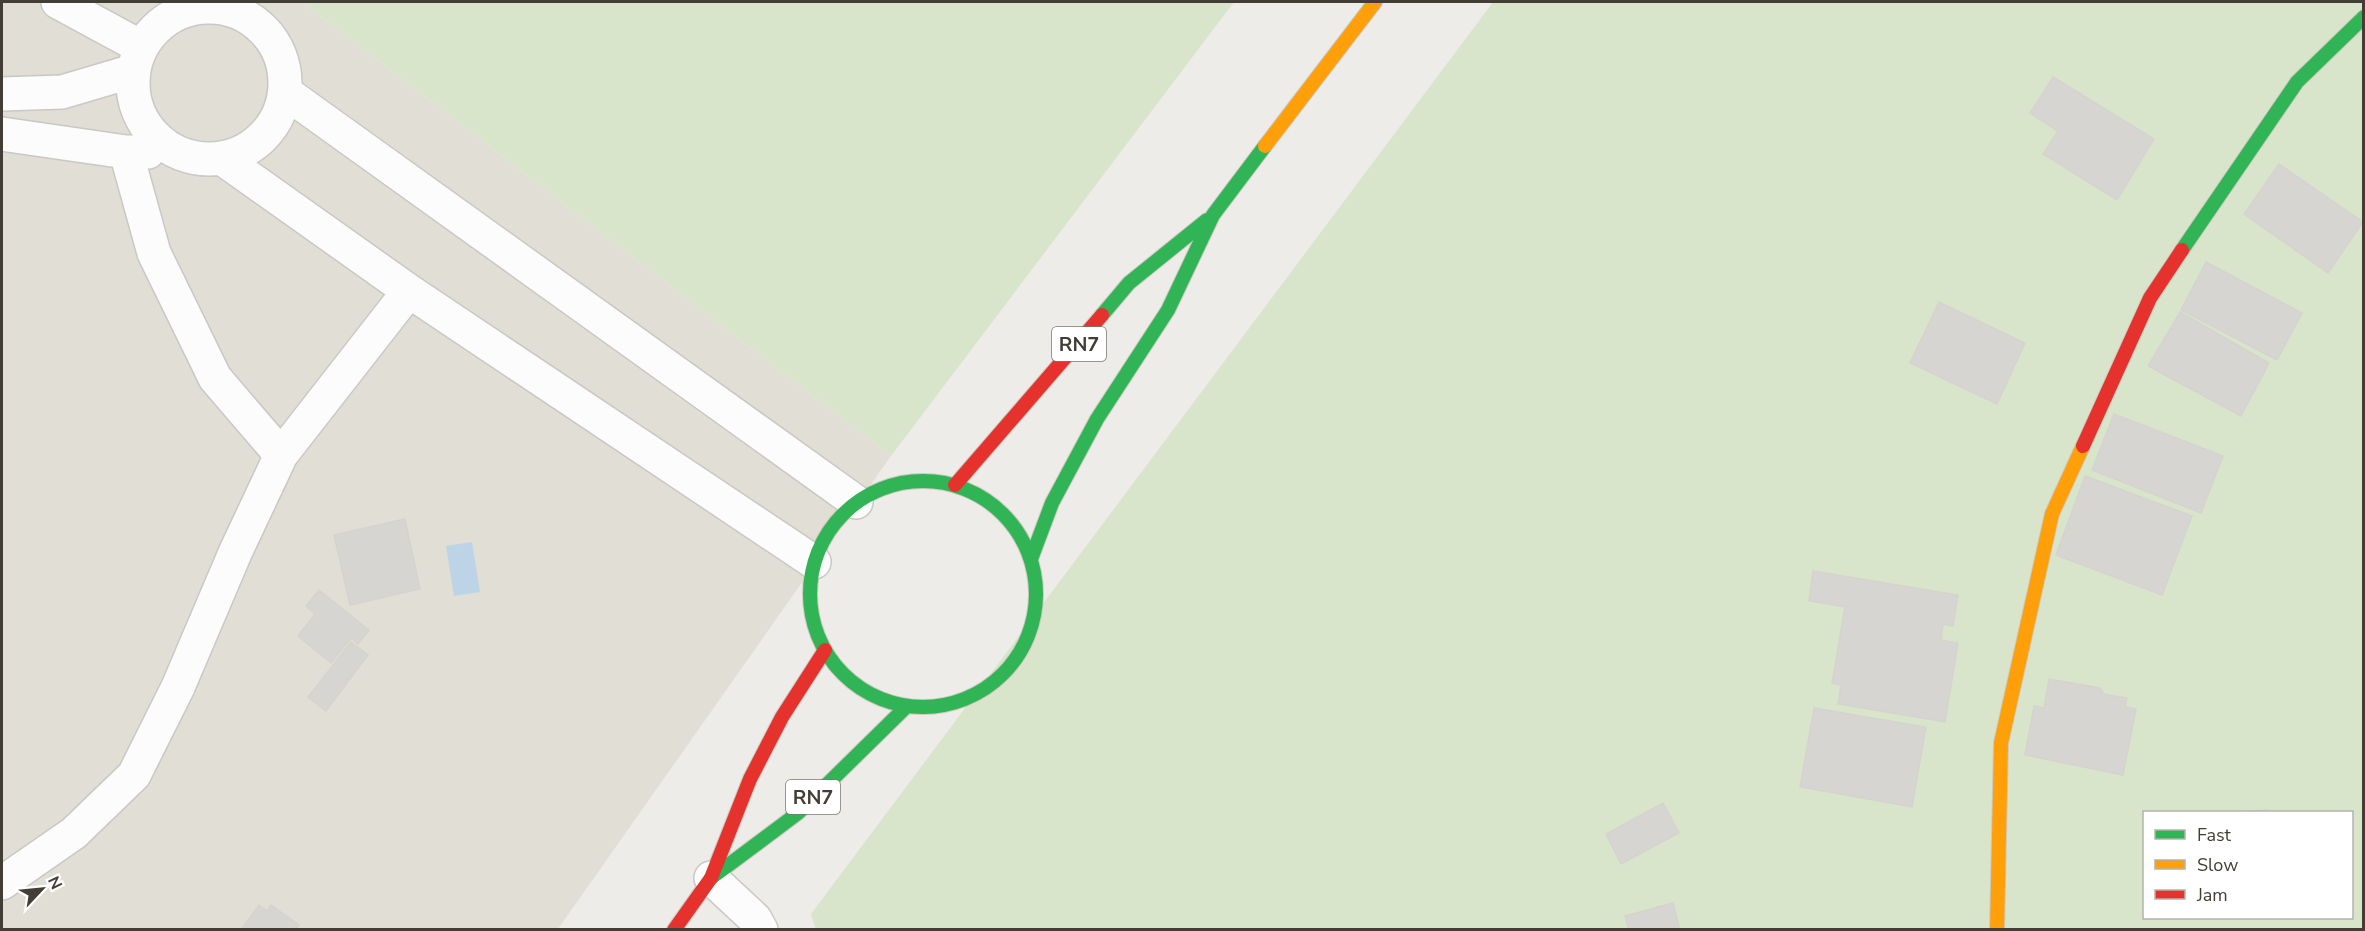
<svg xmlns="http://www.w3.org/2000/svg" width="2365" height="931" font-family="'Nunito Sans',sans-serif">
<rect width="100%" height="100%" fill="#edece8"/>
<path fill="#e1ded6" d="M2,2h300l589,454 -333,473 -556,1z"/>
<path fill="#d9e5cb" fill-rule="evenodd" d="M302,2h932l-343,454z
M1493,2h870v927l-1547,1 -5,-16zM2144,812h208v106h-208z"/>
<path fill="#bdd4e7" d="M472,542l8,50 -26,4 -8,-50z"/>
<path fill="#d7d5d1" stroke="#d5d3ce" stroke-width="1.5" d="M2053,77l101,62 -37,61 -74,-46 15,-23 -28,-18z
M2279,164l84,58 -35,51 -84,-59z
M2206,262l96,51 -25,47 -96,-50z
M1939,302l86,41 -28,61 -87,-41z
M2180,312l89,51 -28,53 -93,-50z
M2114,414l109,42 -22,57 -109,-43z
M2085,476l107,40 -30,79 -106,-40z
M405,519l15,70 -70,16 -16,-70z
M1813,571l145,24 -5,31 -10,-2 -2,16 17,3 -13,79 -107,-18 3,-19 -9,-2 13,-76 -36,-6z
M319,590l50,40 -11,14 -7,-6 -20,25 -33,-27 17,-22 -9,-8z
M351,642l17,13 -42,56 -18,-14z
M2049,679l51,9 4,6 23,4 -2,9 11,2 -13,66 -98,-20 9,-49 10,2z
M1814,708l112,19 -14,80 -112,-20z
M1663,803l16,30 -58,31 -15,-30z
M2266,810v2h-26z
M1673,903l7,27h-51l-4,-14z
M259,905l8,6 4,-6 28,20 -3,5h-55z"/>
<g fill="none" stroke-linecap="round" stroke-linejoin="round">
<defs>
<path id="street" d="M58,2l83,45
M133 83a76 76 0 1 1 152 0a76 76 0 1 1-152 0Z
M285,92l571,410
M2,94l60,-2 71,-21
M2,134l124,18h22
M126,152l28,101 61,125 66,77
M223,159l186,132 405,271
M711,878l44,41 6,11
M2,883l72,-50 60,-58 44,-88 57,-134 46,-98 128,-164"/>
<path id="fast" d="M2182,250l115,-168 67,-65
M1102,315l27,-32 78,-63
M810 594a113 113 0 1 1 226 0a113 113 0 1 1-226 0Z
M1031,559l21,-56 45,-84 71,-109 45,-95 52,-69
M711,878l87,-65 109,-107"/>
<path id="slow" d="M1265,146l110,-144
M1997,930l4,-187 51,-229 31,-68"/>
<path id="jam" d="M2083,446l67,-148 32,-48
M955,485l147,-170
M674,930l37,-52 39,-99 32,-62 43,-67"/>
</defs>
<use href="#street" stroke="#c9c8c4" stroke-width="36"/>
<use href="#fast" stroke="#cbc9c0" stroke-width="16"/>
<use href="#slow" stroke="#cbc9c0" stroke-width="16"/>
<use href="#jam" stroke="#cbc9c0" stroke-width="16"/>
<use href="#street" stroke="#fcfcfc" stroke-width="33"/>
<use href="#fast" stroke="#30b455" stroke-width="14"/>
<use href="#slow" stroke="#ff9f0a" stroke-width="14"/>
<use href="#jam" stroke="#e5322d" stroke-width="14"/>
</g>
<g text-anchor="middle" stroke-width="6" stroke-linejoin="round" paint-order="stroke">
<g fill="#fff" stroke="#7b7872" stroke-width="1.5">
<rect x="1052" y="327" width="54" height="34" rx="4.5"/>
<rect x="786" y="780" width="54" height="34" rx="4.5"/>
</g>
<g font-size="20" font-weight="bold" fill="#423e36">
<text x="1079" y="351">RN7</text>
<text x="813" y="804">RN7</text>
</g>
</g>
<rect width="2365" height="931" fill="none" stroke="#423e36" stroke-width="6"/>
<rect x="2143" y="811" width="210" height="108" fill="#ffffff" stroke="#b3b2af" stroke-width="1.5"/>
<rect x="2155" y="830" width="30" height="9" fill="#30b455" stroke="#b3b2af" stroke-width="1.5"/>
<text x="2197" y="841" font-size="18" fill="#423e36">Fast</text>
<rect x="2155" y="860" width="30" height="9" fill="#ff9f0a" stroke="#b3b2af" stroke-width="1.5"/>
<text x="2197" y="871" font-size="18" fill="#423e36">Slow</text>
<rect x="2155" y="890" width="30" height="9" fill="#e5322d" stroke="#b3b2af" stroke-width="1.5"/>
<text x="2197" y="901" font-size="18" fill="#423e36">Jam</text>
<g transform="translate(42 889) rotate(64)" stroke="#ffffff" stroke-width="4.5" paint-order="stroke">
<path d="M0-4.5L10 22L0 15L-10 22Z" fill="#423e36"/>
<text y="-9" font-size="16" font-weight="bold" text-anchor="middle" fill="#423e36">N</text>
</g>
</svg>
